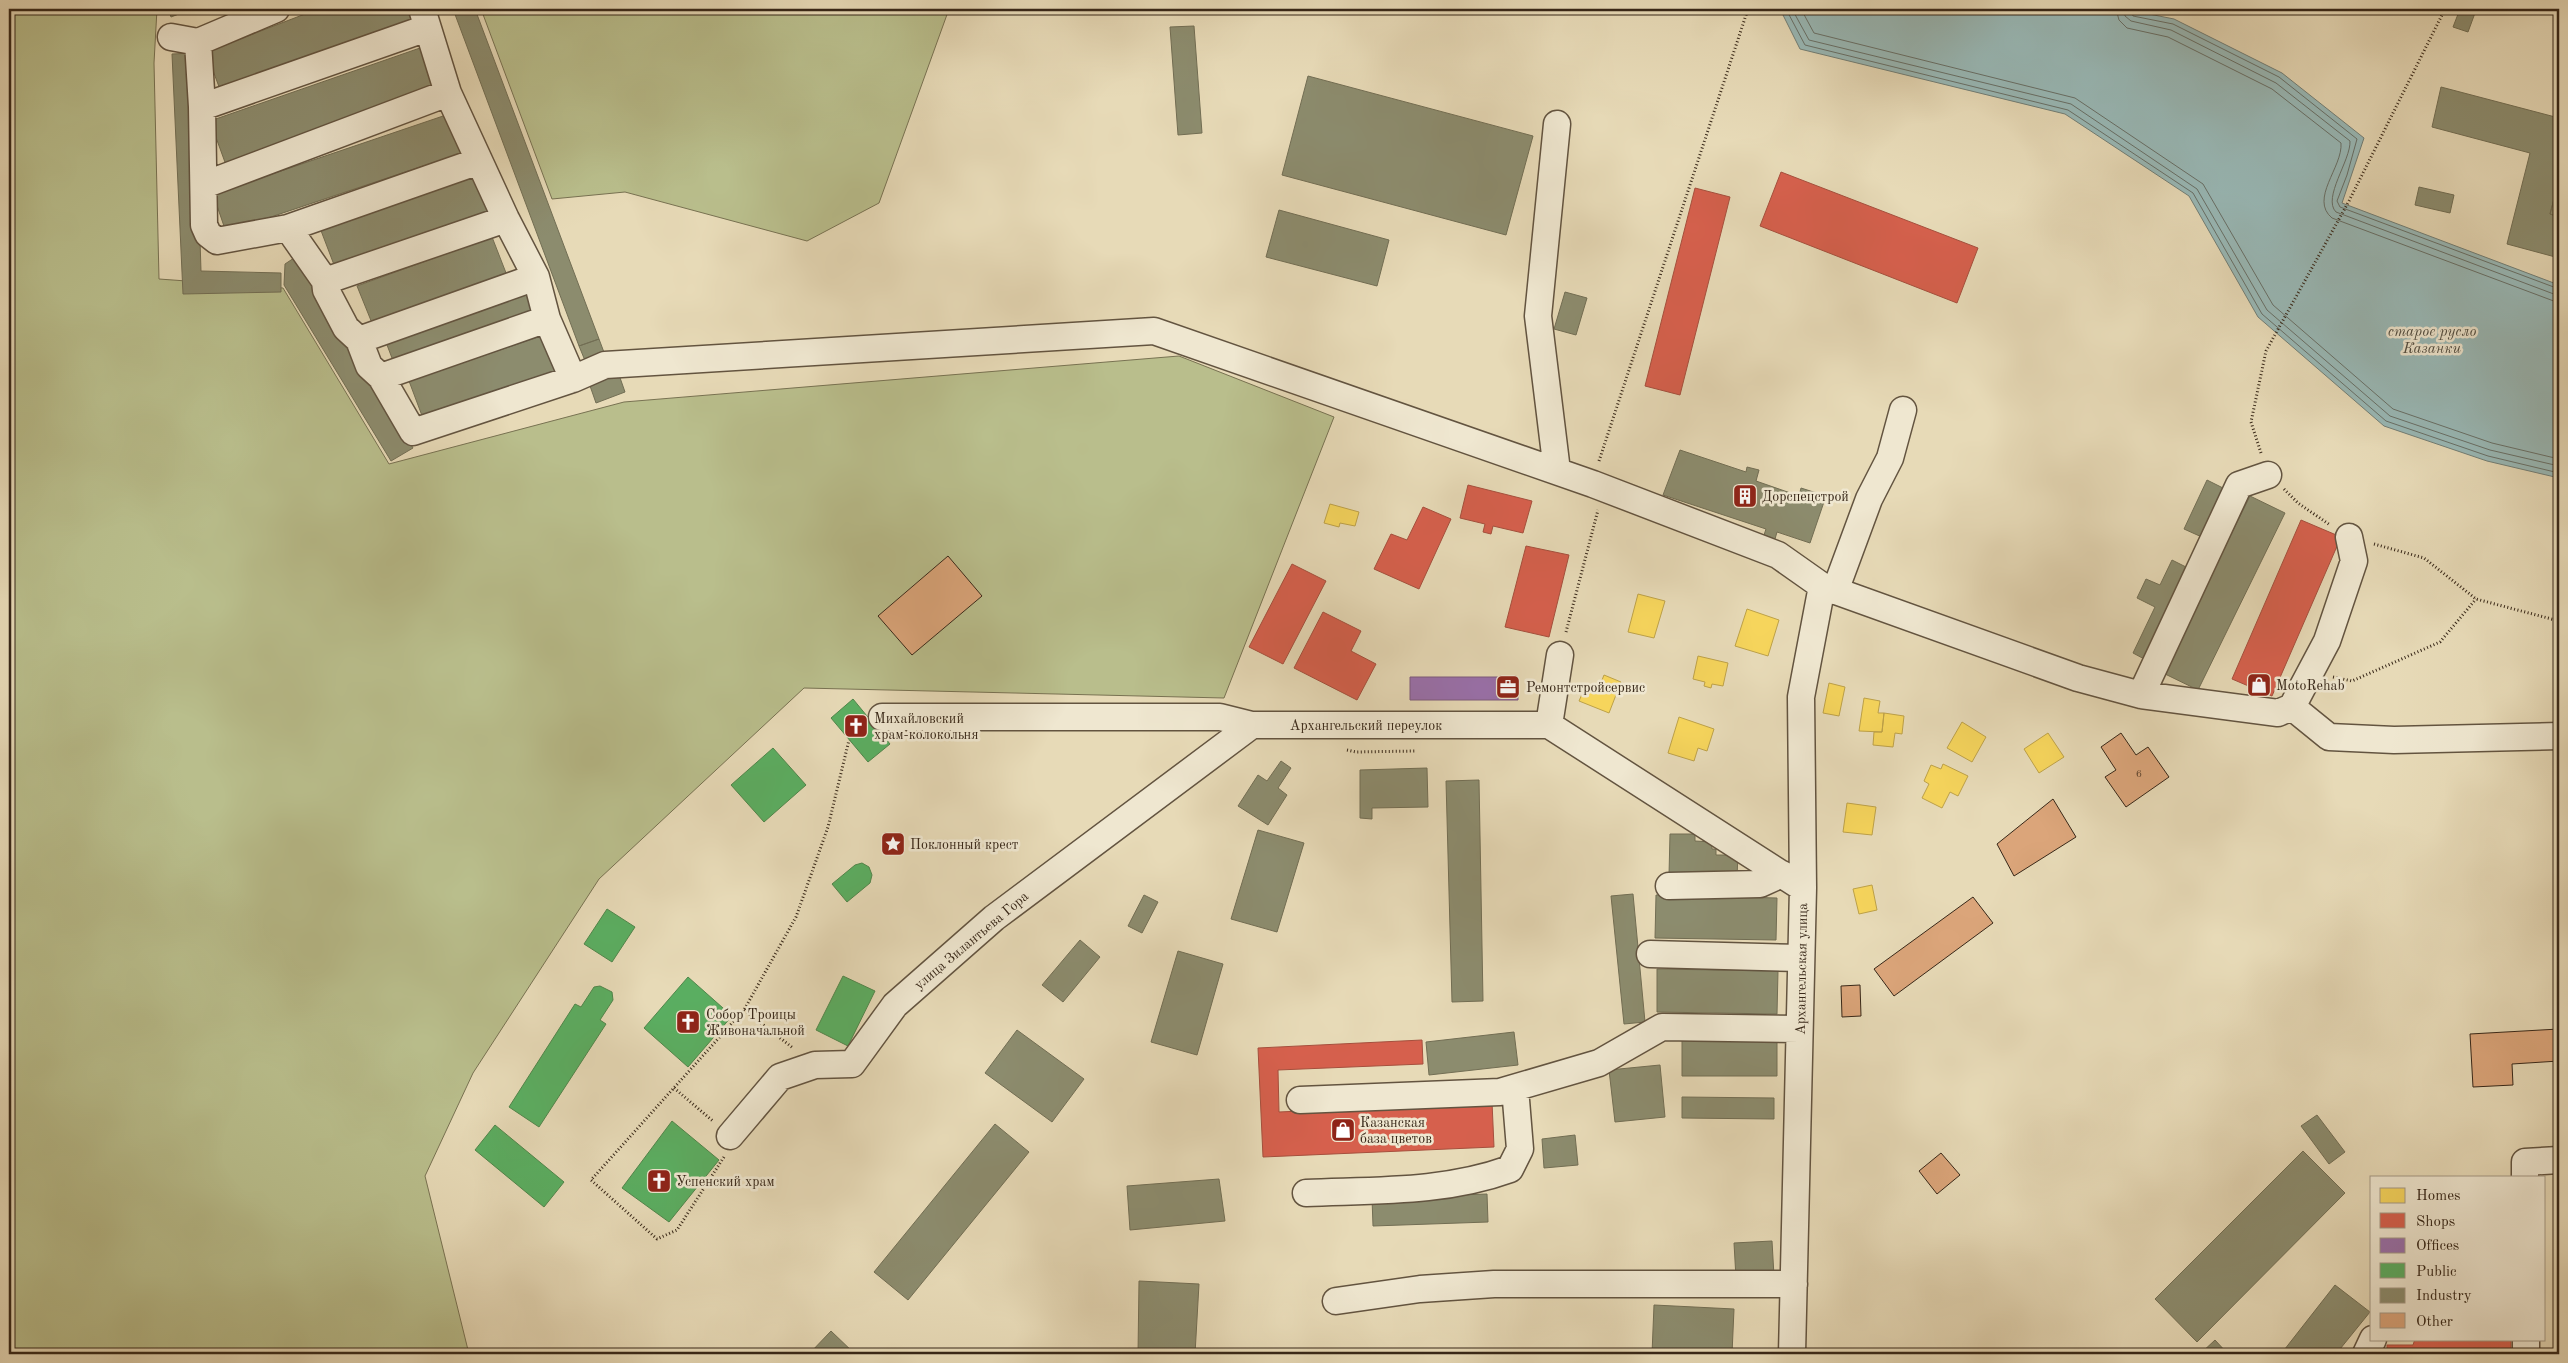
<svg xmlns="http://www.w3.org/2000/svg" width="2568" height="1363" font-family="'Old Standard TT',serif">
<rect width="100%" height="100%" fill="#e7dab7"/>
<filter id="stains"><feTurbulence type="fractalNoise" baseFrequency=".004" numOctaves="4"/><feColorMatrix values="0 0 0 0 .2 0 0 0 0 .09 0 0 0 0 .02 0 0 0 .5 -.17"/></filter>
<radialGradient id="worn" r=".72"><stop offset=".6" stop-color="#630" stop-opacity="0"/><stop offset="1" stop-color="#630" stop-opacity=".3"/></radialGradient>
<path fill="#b9be8c" stroke="#787252" d="M9,9h148l-3,54 5,216 124,9 106,176 235,-62 555,-46 155,61 -110,281 -420,-10 -205,191 -126,194 -48,103 44,178h-460z
M481,9h468l-70,194 -72,38 -182,-49 -73,7z"/>
<path fill="#99b9b7" stroke="#727f77" d="M1780,9h344l50,10 108,54 82,65 -22,65 217,82v193l-72,-17 -103,-35 -126,-109 -69,-121 -124,-82 -265,-65z"/>
<path fill="#f6d55c" stroke="#bda148" d="M1330,504l29,8 -4,14 -15,-3 -1,4 -15,-4z
M1638,594l27,7 -11,37 -26,-6z
M1747,609l32,11 -11,36 -33,-10z
M1698,656l30,7 -5,23 -11,-2 -1,4 -7,-2 1,-4 -12,-3z
M1604,675l17,7 -12,31 -30,-12 7,-16 12,5z
M1829,683l16,4 -6,29 -16,-3z
M1864,698l16,3 -2,12h6l-2,19 -23,-1z
M1884,713l20,3 -2,18 -7,-1 -2,14 -20,-2 1,-13h8z
M1679,717l35,12 -7,22 -9,-3 -4,13 -26,-8z
M1962,722l24,15 -14,25 -25,-14z
M2048,733l16,24 -25,16 -15,-24z
M1943,764l25,12 -10,20 -8,-4 -8,16 -20,-10 7,-14 -5,-3 7,-16 10,4z
M1847,803l29,4 -4,28 -29,-3z
M1872,885l5,25 -18,4 -6,-25z"/>
<path fill="#d6604d" stroke="#a64f3d" d="M1781,172l197,76 -21,55 -197,-77z
M1695,188l35,9 -50,198 -35,-9z
M1468,485l64,16 -9,32 -30,-7 -2,8 -8,-2 2,-8 -25,-6z
M1423,507l28,12 -32,70 -45,-20 17,-35 16,6z
M2301,520l40,17 -69,159 -40,-17z
M1526,546l43,9 -20,82 -44,-10z
M1292,564l34,17 -43,83 -34,-17z
M1323,612l38,19 -10,20 25,13 -19,36 -63,-32z
M1422,1040l1,24 -145,6 1,42 213,-10 2,45 -231,10 -5,-109z
M2415,1339h96v15h-124v-9h26z"/>
<path fill="#9970ab" stroke="#7c5a7f" d="M1410,677h108v23h-108z"/>
<path fill="#5aae61" stroke="#50864b" d="M853,699l37,45 -22,18 -37,-44z
M773,748l33,37 -42,37 -33,-37z
M862,863l7,4 3,8 -2,8 -23,19 -15,-18 23,-19z
M607,909l28,18 -23,35 -28,-18z
M843,976l32,15 -27,55 -32,-16z
M688,977l44,39 -44,51 -44,-39z
M600,986l12,6 1,8 -13,20 6,4 -67,103 -30,-20 66,-103 6,3 13,-20z
M672,1121l47,39 -50,62 -47,-34z
M495,1125l69,57 -20,25 -69,-57z"/>
<path fill="#8c8c6e" stroke="#726e54" d="M168,9h24l-21,8z
M318,9h94l4,9 -195,74 -15,-40z
M453,9h22l124,330 -20,7z
M2460,9l15,4 -7,19 -15,-5z
M1194,26l8,107 -24,2 -8,-108z
M420,48l15,44 -209,73 -16,-44z
M194,53l7,218 80,2v19l-98,2 -11,-240z
M1308,76l225,60 -27,99 -224,-60z
M2441,87l118,31v62l-9,34 9,3v41l-52,-14 23,-91 -98,-26z
M449,114l13,39 -236,79 -13,-38z
M476,169l16,45 -156,56 -16,-42z
M2419,187l35,8 -4,18 -35,-8z
M2555,195l4,1v21l-9,-3z
M1279,210l110,30 -12,46 -111,-29z
M492,237l16,41 -134,50 -17,-42z
M300,254l113,194 -22,13 -107,-176 1,-21z
M530,287l10,30 -145,49 -11,-29z
M1565,292l22,6 -11,37 -22,-6z
M550,333l15,44 -141,44 -15,-40z
M599,339l6,16 -19,8 -7,-17z
M618,372l7,20 -29,11 -7,-20z
M1680,450l66,22 1,-5 12,3 -3,11 43,15 2,-8 25,8 -16,47 -33,-11 -2,7 -11,-4 2,-6 -103,-34z
M2207,480l20,10 -23,48 -20,-9z
M2250,496l35,17 -87,177 -35,-17z
M2172,560l20,10 -44,91 -15,-8 22,-46 -18,-9 9,-19 14,6z
M1281,761l10,7 -13,20 9,7 -19,30 -30,-19 20,-31 9,6z
M1427,768l1,39 -56,1v11l-12,-1v-48z
M1479,780l4,221 -31,1 -6,-221z
M1258,830l46,13 -27,89 -46,-13z
M1670,834h25v7l17,1v7h4v6h22l-1,22 -68,-2z
M1633,894l12,128 -21,2 -13,-128z
M1144,895l14,7 -16,31 -14,-7z
M1656,895l121,3 -1,42 -121,-2z
M1080,940l20,17 -37,45 -21,-17z
M1178,951l45,13 -26,91 -46,-13z
M1657,969l121,2 -1,43 -120,-2z
M1017,1030l67,49 -32,43 -67,-49z
M1514,1032l4,33 -89,10 -3,-33z
M1777,1036v40h-95v-39z
M1660,1065l5,52 -50,5 -6,-52z
M1682,1097l92,1v21l-92,-1z
M2317,1115l28,37 -16,12 -28,-38z
M995,1124l34,28 -121,148 -34,-28z
M1575,1135l3,30 -34,3 -2,-29z
M2303,1151l42,42 -148,149 -42,-43z
M1219,1179l6,42 -95,9 -3,-44z
M1487,1194l1,28 -115,4 -1,-28z
M1772,1241l2,35 -38,2 -2,-35z
M1139,1281l60,3 -4,70h-57z
M2335,1285l35,27 -34,42h-55z
M1654,1305l80,4 -2,45h-80z
M831,1331l24,23h-46z
M2215,1340l13,14h-28z
M2142,1349l6,5h-10z"/>
<g fill="none" stroke-linecap="round" stroke-linejoin="round">
<path stroke="#687068" stroke-width="1" d="M1786,9l19,36 263,65 125,83 69,121 124,107 102,35 71,17
M1792,9l17,31 262,64 126,85 70,121 123,106 100,34 69,16
M1801,9l13,24 261,65 128,86 70,121 120,104 99,34 67,16
M2116,9l3,11 8,8 41,9 104,52 69,54c2,24 -32,56 -9,75l227,85
M2124,9l1,7 6,5 40,9 105,53 74,58c1,19 -28,57 -14,71l223,84
M2130,9l3,7 40,8 106,53 78,62 -10,36 -10,26 3,6 219,82"/>
</g>
<path fill="#dba57a" stroke="#372718" d="M948,556l34,40 -70,59 -34,-39z
M2121,733l15,22 12,-8 21,30 -43,30 -21,-30 11,-7 -15,-23z
M2053,799l23,38 -62,39 -17,-32z
M1973,897l20,26 -99,73 -20,-27z
M1860,985l1,31 -19,1 -1,-31z
M2559,1029v32l-47,3 1,21 -40,2 -3,-53z
M1941,1153l19,22 -23,19 -18,-23z"/>
<g fill="none" stroke-linecap="round" stroke-linejoin="round">
<defs>
<path id="minor" d="M422,9l26,84 58,126 30,58 11,42 26,60
M171,37l27,5 78,-33
M198,42l4,65 2,118 4,9 9,7 71,-13 191,-67
M202,107l225,-79
M204,185l244,-92
M288,228l37,53 1,9 20,38 13,12 10,26 12,11 32,55 160,-53 32,-14 549,-34 439,153 185,71 44,31 256,92 63,17 137,18 14,-6 35,-66 27,-80 -5,-24
M325,281l181,-62
M359,340l177,-63
M381,377l166,-58
M1557,471l-19,-155 19,-192
M1835,591l34,-92 21,-41 13,-48
M2141,695l98,-210 29,-10
M2292,707l37,30 65,3 165,-4
M882,717h338l32,8h297l254,163
M1549,725l11,-70
M1669,886l91,-2 22,-10
M1650,954l151,4
M1300,1100l200,-8 99,-29 63,-36 137,2
M730,1136l50,-59 35,-12 37,-1 43,-59 99,-87 258,-193
M2525,1177v-15l34,-2
M1306,1193c69,-3 138,0 204,-24l10,-20 -5,-61
M1336,1301l84,-12 74,-5h300
M2526,1339v15
M1792,1354l11,-466 -2,-191 21,-111
M2366,1354l7,-15"/>
</defs>
<use href="#minor" stroke="#635440" stroke-width="29"/>
<path stroke="#372718" stroke-width="3" stroke-dasharray="1 2.5" stroke-linecap="butt" d="M2261,453l-10,-31 15,-71 83,-150 96,-192
M1599,461l149,-452
M2284,489l14,14 32,22
M2374,544l50,14 52,41 83,22
M1566,632l32,-122
M2333,677l19,4 88,-39 36,-43
M1347,750l9,2 59,-1
M744,1010l49,38
M674,1088l40,34
M724,1157l-47,73 -20,9 -66,-59 153,-170 52,-93 32,-90 21,-87"/>
<use href="#minor" stroke="#efe7d0" stroke-width="26"/>
</g>
<defs>
<symbol id="building-square" viewBox="-11 -11 22 22"><rect x="-9" y="-9" width="18" height="18" rx="4" fill="#8f2418" stroke="#efe7d0"/><path d="M-4-6H4V6H1V3H-1V6H-4ZM-2.5-4.3h1.7v1.8h-1.7ZM.8-4.3h1.7v1.8H.8ZM-2.5-1h1.7V.8h-1.7ZM.8-1h1.7V.8H.8Z" fill="#fff"/></symbol>
<symbol id="shop-square" viewBox="-11 -11 22 22"><rect x="-9" y="-9" width="18" height="18" rx="4" fill="#8f2418" stroke="#efe7d0"/><path d="M-5-2.5h2.3a2.7 3.5 0 0 1 5.4 0H5L5.5 6h-11ZM-1.5-2.5h3a1.5 2.3 0 0 0-3 0Z" fill="#fff"/></symbol>
<symbol id="office-square" viewBox="-11 -11 22 22"><rect x="-9" y="-9" width="18" height="18" rx="4" fill="#8f2418" stroke="#efe7d0"/><path d="M-6-3h4V-5.5h4V-3h4V5H-6ZM-1-4.5V-3h2v-1.5ZM-6 0V1H6V0Z" fill="#fff"/></symbol>
<symbol id="church-square" viewBox="-11 -11 22 22"><rect x="-9" y="-9" width="18" height="18" rx="4" fill="#8f2418" stroke="#efe7d0"/><path d="M-1.2-6h2.4v3.5h3.3v2.4h-3.3V6h-2.4V-.1h-3.3v-2.4h3.3Z" fill="#fff"/></symbol>
<symbol id="sight-square" viewBox="-11 -11 22 22"><rect x="-9" y="-9" width="18" height="18" rx="4" fill="#8f2418" stroke="#efe7d0"/><path d="M0-6L1.8-2.2L6-1.7L2.9 1.2L3.7 5.4L0 3.3L-3.7 5.4L-2.9 1.2L-6-1.7L-1.8-2.2Z" fill="#fff"/></symbol>
</defs>
<g fill-rule="evenodd">
<use href="#building-square" x="1731" y="482" width="28" height="28"/>
<use href="#shop-square" x="2245" y="671" width="28" height="28"/>
<use href="#office-square" x="1494" y="673" width="28" height="28"/>
<use href="#church-square" x="842" y="712" width="28" height="28"/>
<use href="#sight-square" x="879" y="830" width="28" height="28"/>
<use href="#church-square" x="674" y="1008" width="28" height="28"/>
<use href="#shop-square" x="1329" y="1116" width="28" height="28"/>
<use href="#church-square" x="645" y="1167" width="28" height="28"/>
</g>
<g text-anchor="middle" stroke-width="5" stroke-linejoin="round" paint-order="stroke">
<g font-size="11" fill="#604630">
<text x="2139" y="777">6</text>
</g>
<g font-size="14" fill="#372718" stroke="#efe7d0" text-anchor="start">
<text x="1762" y="501">Дорспецстрой</text>
<text x="2276" y="690">MotoRehab</text>
<text x="1526" y="692">Ремонтстройсервис</text>
<text x="874" y="723">Михайловский<tspan x="874" dy="16">храм-колокольня</tspan></text>
<text x="910" y="849">Поклонный крест</text>
<text x="706" y="1019">Собор Троицы<tspan x="706" dy="16">Живоначальной</tspan></text>
<text x="1360" y="1127">Казанская<tspan x="1360" dy="16">база цветов</tspan></text>
<text x="676" y="1186">Успенский храм</text>
</g>
<g font-size="14" fill="#372718" stroke="#efe7d0">
<text x="1366" y="730">Архангельский переулок</text>
<text transform="translate(971 940) rotate(-40)" y="5">улица Зилантьева Гора</text>
<text transform="translate(1801 969) rotate(-89)" y="5">Архангельская улица</text>
</g>
<g font-size="15" font-style="italic" fill="#504c40" stroke="#efe7d0">
<text x="2432" y="336">старое русло<tspan x="2432" dy="17">Казанки</tspan></text>
</g>
</g>
<rect width="2568" height="1363" fill="none" stroke="#e7dab7" stroke-width="30"/>
<rect x="10" y="10" width="2548" height="1343" fill="none" stroke="#372718" stroke-width="2.5"/>
<rect x="15" y="15" width="2538" height="1333" fill="none" stroke="#372718"/>
<rect x="2370" y="1176" width="175" height="165" fill="#efe7d0" stroke="#a59a86"/>
<rect x="2380" y="1188" width="25" height="15" fill="#f6d55c" stroke="#a59a86"/>
<text x="2416" y="1200" font-size="15" fill="#372718">Homes</text>
<rect x="2380" y="1213" width="25" height="15" fill="#d6604d" stroke="#a59a86"/>
<text x="2416" y="1226" font-size="15" fill="#372718">Shops</text>
<rect x="2380" y="1238" width="25" height="15" fill="#9970ab" stroke="#a59a86"/>
<text x="2416" y="1250" font-size="15" fill="#372718">Offices</text>
<rect x="2380" y="1263" width="25" height="15" fill="#5aae61" stroke="#a59a86"/>
<text x="2416" y="1276" font-size="15" fill="#372718">Public</text>
<rect x="2380" y="1288" width="25" height="15" fill="#8c8c6e" stroke="#a59a86"/>
<text x="2416" y="1300" font-size="15" fill="#372718">Industry</text>
<rect x="2380" y="1313" width="25" height="15" fill="#dba57a" stroke="#a59a86"/>
<text x="2416" y="1326" font-size="15" fill="#372718">Other</text>
<rect width="100%" height="100%" filter="url(#stains)"/>
<rect width="100%" height="100%" fill="url(#worn)"/>
</svg>
